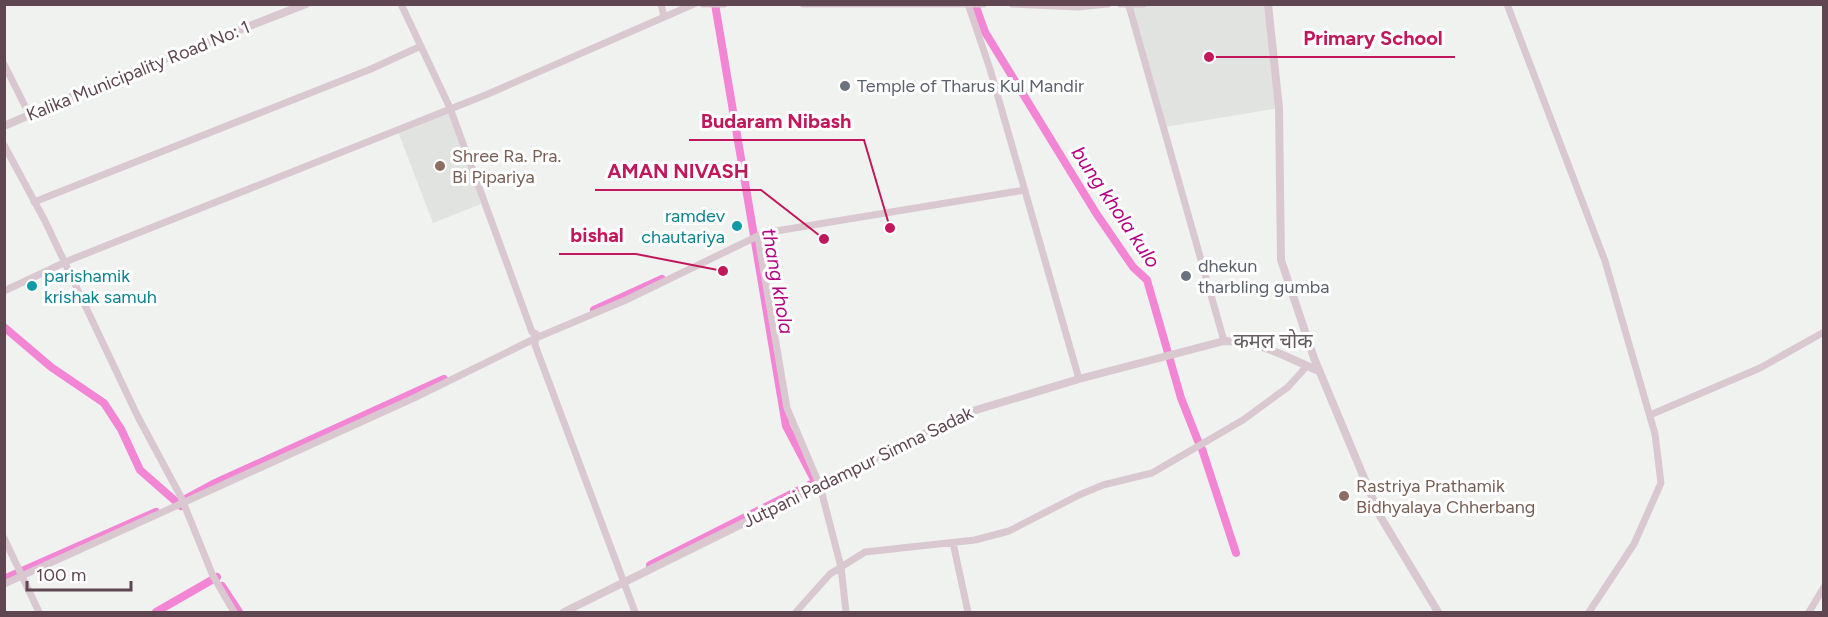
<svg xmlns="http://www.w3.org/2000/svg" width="1828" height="617" font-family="Figtree,'Noto Sans Devanagari',sans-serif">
<rect width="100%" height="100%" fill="#f0f2f0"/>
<path fill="#e1e3e1" d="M1143,4l125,1 11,103 -114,19 -36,-121z
M450,108l31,96 -48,19 -36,-94z"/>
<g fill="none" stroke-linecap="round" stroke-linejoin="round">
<path stroke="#f286d4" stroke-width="8" d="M715,4l71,422 31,59
M975,4l10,28 111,181 37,54 14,13 34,118 17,43
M594,310l68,-31
M4,327l47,40 53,36 17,26 19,41 41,36
M1202,449l34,104
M178,503l35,-19 231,-105
M650,565l165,-83
M4,579l152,-67
M222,586l17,26
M156,612l61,-35"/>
<path stroke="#dac8d1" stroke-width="7" d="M401,4l49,104 82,224 4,2 -1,11 100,267
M661,4l3,13
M703,4h21
M803,4h162
M966,4h17
M968,4l22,65 89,310
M1012,4l66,3 30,-3
M1121,4h22
M1507,4l98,257 50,173 6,49 -27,61 -45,68
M1129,6l95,335
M4,64l25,50
M4,145l41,76 93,196 43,80 32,79 21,36
M34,202l337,-133 50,-23
M758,237l29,171 33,78 21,81 5,45
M4,291l66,-31 418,-166 206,-90
M1650,415l110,-47 64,-36
M4,538l35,74
M953,543l15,69
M4,584l410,-186 122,-60 90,-38 138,-67 261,-43
M796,612l34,-38 35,-22 110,-12 34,-9 70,-36 24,-10 49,-12 91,-53 45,-33 19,-21
M1809,612l15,-25"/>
<path stroke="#dac8d1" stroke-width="8" d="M1268,4l11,104 2,152 33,98 66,158 58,96
M4,126l104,-45 198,-77
M564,612l402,-199 113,-34 145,-38c38,0 61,16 95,30"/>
</g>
<g fill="#6b7280" stroke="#fff" stroke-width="2">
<circle cx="845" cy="86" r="6"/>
<circle cx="1186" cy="276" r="6"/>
</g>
<g fill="#8d6e63" stroke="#fff" stroke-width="2">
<circle cx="440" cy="166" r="6"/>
<circle cx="1344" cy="496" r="6"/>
</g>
<g fill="#0f9aa8" stroke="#fff" stroke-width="2">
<circle cx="737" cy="226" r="6"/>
<circle cx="32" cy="286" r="6"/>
</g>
<g text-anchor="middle" stroke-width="6" stroke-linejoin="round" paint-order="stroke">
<g font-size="18" fill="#5f4651" stroke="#fff">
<text transform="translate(138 71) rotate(-22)" y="6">Kalika Municipality Road No: 1</text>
<text transform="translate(858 467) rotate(-26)" y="6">Jutpani Padampur Simna Sadak</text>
</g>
<g font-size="18" fill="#5b616d" stroke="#fff" text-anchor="start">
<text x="857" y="92">Temple of Tharus Kul Mandir</text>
<text x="1198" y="272">dhekun<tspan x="1198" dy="21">tharbling gumba</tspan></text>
</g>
<g font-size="18" fill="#785e54" stroke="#fff" text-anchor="start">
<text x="452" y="162">Shree Ra. Pra.<tspan x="452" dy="21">Bi Pipariya</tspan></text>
<text x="1356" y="492">Rastriya Prathamik<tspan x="1356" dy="21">Bidhyalaya Chherbang</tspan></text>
</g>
<g font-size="18" fill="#0d838f" stroke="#fff" text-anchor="end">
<text x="725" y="222">ramdev<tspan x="725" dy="21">chautariya</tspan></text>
<text x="44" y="282" text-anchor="start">parishamik<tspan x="44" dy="21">krishak samuh</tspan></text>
</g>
<g font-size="20" font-style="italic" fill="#b50284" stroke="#fff">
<text transform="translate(1116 207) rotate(56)" y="7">bung khola kulo</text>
<text transform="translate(778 281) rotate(80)" y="7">thang khola</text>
</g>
<g font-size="20" fill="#655c5f" stroke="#fff">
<text x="1273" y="348">कमल चोक</text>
</g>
</g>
<path fill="none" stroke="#c2185b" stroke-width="2" d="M1209 57L1291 57H1455M890 228L864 140H689M824 239L761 190H595M723 271L636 254H559"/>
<g fill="#c2185b" stroke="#fff" stroke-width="2">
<circle cx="1209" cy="57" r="6"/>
<circle cx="890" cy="228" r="6"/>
<circle cx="824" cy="239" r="6"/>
<circle cx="723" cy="271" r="6"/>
</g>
<g font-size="20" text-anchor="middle" font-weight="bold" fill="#c2185b" stroke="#fff" stroke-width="6" stroke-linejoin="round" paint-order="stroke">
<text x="1373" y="45">Primary School</text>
<text x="776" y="128">Budaram Nibash</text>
<text x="678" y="178">AMAN NIVASH</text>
<text x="597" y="242">bishal</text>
</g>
<rect width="1828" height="617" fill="none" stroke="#5f4651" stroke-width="12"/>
<path d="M27 581v9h104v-9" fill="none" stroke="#5f4651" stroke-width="3"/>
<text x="36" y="581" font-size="18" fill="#5f4651" stroke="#ffffff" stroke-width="4.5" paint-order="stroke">100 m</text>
</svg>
